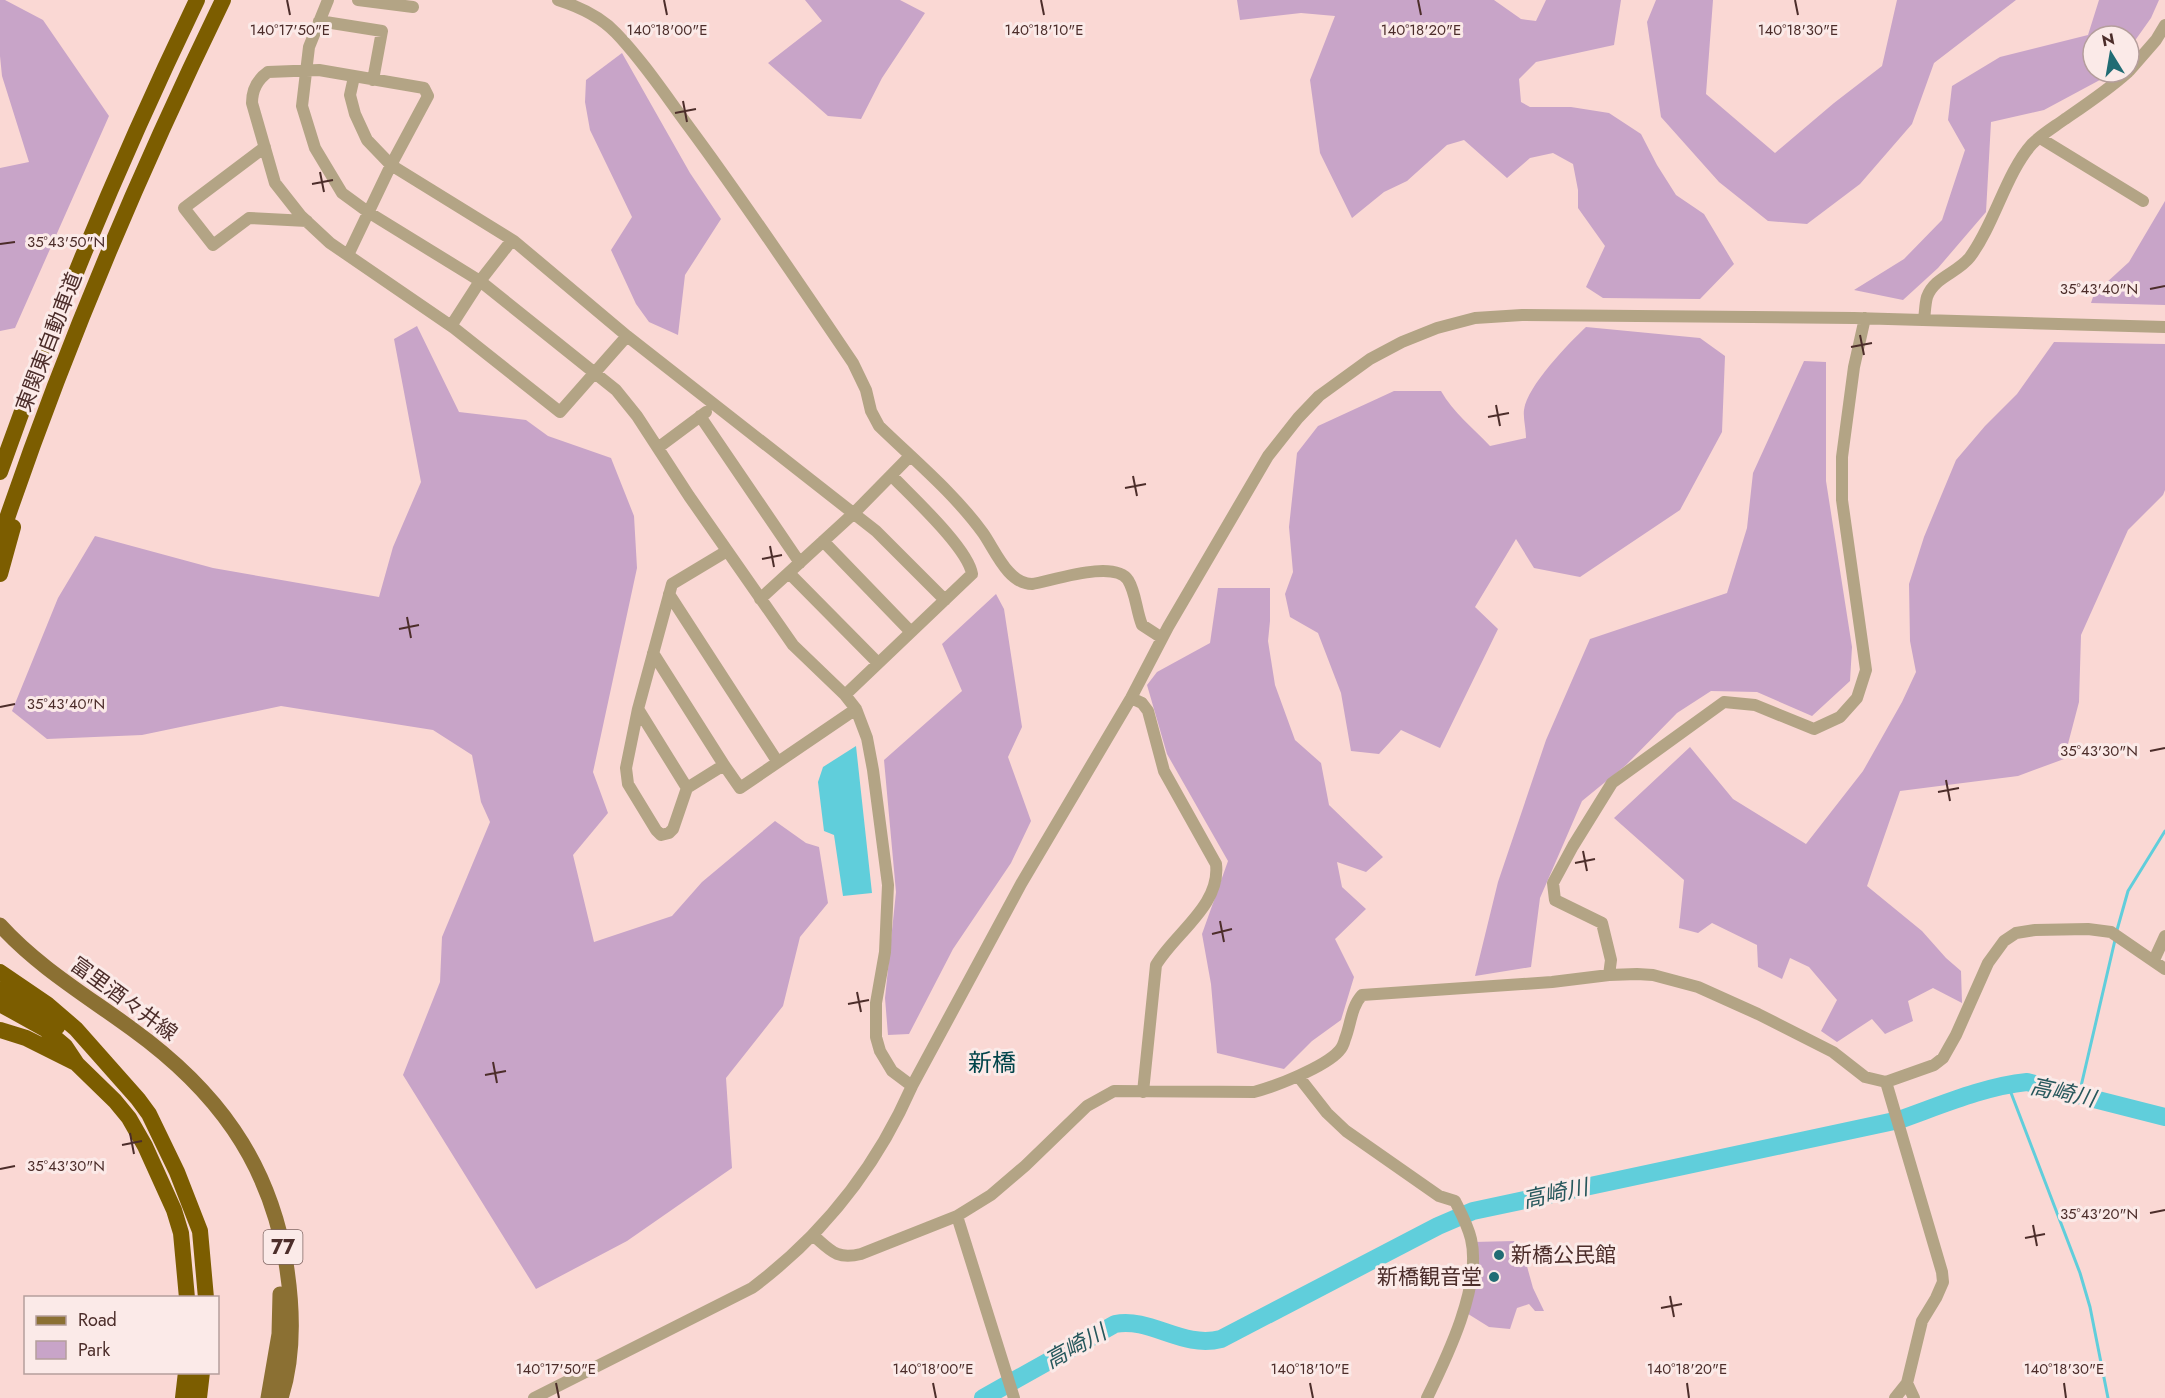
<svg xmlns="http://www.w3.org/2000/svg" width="2165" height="1398" font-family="Jost,'Noto Sans JP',sans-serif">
<rect width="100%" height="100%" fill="#fad8d4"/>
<path fill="#c8a4c8" d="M0,0h5l38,20 66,96 -94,212 -15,3v-163l29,-6 -27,-86 -2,-20z
M805,0h95l25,13 -43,65 -21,41 -33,-3 -60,-53 54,-42z
M1237,0h257l27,19 15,2 10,-21h75l-7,45 -78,17 -17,17 2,23 9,5h41l38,6 32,21 16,31 19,30 28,19 30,50 -34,35 -97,-1 -17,-11 19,-41 -27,-38v-18l-5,-26 -20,-11 -23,5 -23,20 -43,-38 -17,5 -40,36 -23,11 -32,26 -32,-65 -10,-73 25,-64 -34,-3 -61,7z
M1656,0h57l-7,94 69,59 59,-50 48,-37 15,-66h119l-82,63 -22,61 -52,60 -53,40 -39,-3 -49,-39 -58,-65 -14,-95z
M2099,0h60l-8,18 -22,31v-13h-36v36h19l-1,2 -67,36 -53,12 -5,90 -48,56 -35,32 -49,-10 50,-31 38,-39 23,-70 -17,-30 4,-34 48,-29 88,-22z
M622,53l68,120 31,46 -36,56 -7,60 -29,-13 -13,-18 -25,-54 21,-33 -42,-87 -5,-28 1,-22z
M2165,201v104l-74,-2 3,-9 35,-32z
M417,326l42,86 67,8 22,16 63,22 23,58 3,52 -44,204 15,41 -35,42 21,87 78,-26 30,-34 73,-61 31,22 13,4 9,56 -28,34 -17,69 -57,72 6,90 -105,73 -91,48 -133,-214 37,-93 2,-45 48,-115 -9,-20 -9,-47 -39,-25 -152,-24 -139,29 -95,4 -35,-28 46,-113 37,-62 118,32 166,29 14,-50 28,-65 -27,-143z
M1586,327l114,11 25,18 -3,76 -42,78 -100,67 -46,-9 -18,-29 -41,68 23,22 -58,119 -39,-18 -22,24 -28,-3 -10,-58 -23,-60 -28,-16 -5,-23 8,-22 -4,-45 8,-74 21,-27 76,-35h47c12,21 32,37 49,55l36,-8c0,-9 -3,-20 -2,-28 3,-24 45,-67 62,-83z
M2054,342l111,2v146l-2,5 -35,35 -47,105 -2,67 -15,57 -46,17 -118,15 -33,95 55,45 24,27 15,13 1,32 -29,-15 -25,13 5,20 -28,13 -13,-15 -35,23 -16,-11 16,-31 -28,-33 -19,-9 -8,21 -24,-12 -1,-22 -45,-22 -14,10 -19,-5 5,-48 -70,-62 76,-71 43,52 73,45 57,-73 39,-69 14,-30 -6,-31 -1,-57 15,-47 32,-77 29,-34 32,-32z
M1804,361l22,1v119l26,166 -2,34 -38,35 -55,-24 -46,-1 -34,22 -51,52 -44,36 -42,97 -9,69 -56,9 23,-94 48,-142 44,-101 137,-46 20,-65 6,-55z
M1218,588h52v33l-2,20 7,44 20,55 26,23 8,42 54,52 -17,15 -29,-10 5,25 24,22 -31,30 19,38 -13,43 -29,21 -28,28 -67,-16 -6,-69 -9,-50 26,-73 -61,-107 -20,-69 10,-13 53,-29z
M996,594l8,15 18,118 -14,30 23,64 -20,42 -58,86 -44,85 -21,1 -3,-37 11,-106 -12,-132 78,-69 -20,-47z
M1514,1241l9,11 10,36 11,23h-9l-6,-7 -12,4 -7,21 -21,-2 -24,-15 8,-70z"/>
<path fill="#60cedb" d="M856,746l16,147 -29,3 -9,-61 -10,-4 -6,-49 5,-15z"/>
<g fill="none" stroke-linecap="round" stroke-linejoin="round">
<path stroke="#60cedb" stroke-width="3" d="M2117,930l11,-39 37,-60
M2008,1085l72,188 10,34 18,91
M2079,1095l36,-155"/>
<path stroke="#60cedb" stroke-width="18" d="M983,1398l132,-74c36,-7 67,25 106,15l217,-113 35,-15 426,-91c40,-14 86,-34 128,-38l138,35"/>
<path stroke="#b3a485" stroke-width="12" d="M328,0l-19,47 -7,59 13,42 27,45 26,19 112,69 136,109 21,26 52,80 104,149 52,50 11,14 11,29 6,32 15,115 -3,67 -9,51v34l4,14 12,20 20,15
M358,0l55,7
M558,0c22,7 42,16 58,33 27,28 50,63 73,94 57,77 110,156 164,236l13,27 5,21 8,15c35,34 75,67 104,107 12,17 25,51 49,51 20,-3 82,-25 96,-4 8,13 8,30 14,45l20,13
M319,21l63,10 -9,49
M2129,71l27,-31 9,-15
M354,77l-4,18 5,19 12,26 24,25 123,76 113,95 249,195 69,69
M2040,138l103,63
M265,147l-81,61 29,37 36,-27 58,3
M348,255l43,-90 37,-69 -4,-8 -105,-18 -51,2c-10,7 -16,18 -16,31l23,80 26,33 29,27 124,85 106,84 67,-76
M1924,320c1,-7 1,-16 3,-23 7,-20 31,-24 43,-40 25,-34 36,-84 62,-113 10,-10 22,-17 33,-25 22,-15 43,-29 63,-47
M451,326l29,-45 32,-41
M700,416l100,147
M659,447l47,-35
M823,541l87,90
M727,551l-55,33 -34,125 -12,59 2,16 28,46 5,5 8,-2 4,-4 14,-41 37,-23 16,23 116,-79
M789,573l89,90
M669,594l108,167
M760,599l94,-86 56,-57
M653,653l71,112
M845,695l127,-121c-4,-26 -61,-78 -81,-99
M1131,698l11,5 6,8 16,60 52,93c5,41 -41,69 -60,101l-13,127
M638,709l49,79
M2154,960l11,-24
M1609,975l2,-15 -9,-37 -47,-23 -2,-17 20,-37 39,-63 112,-81 31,3 59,24 26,-12 17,-19 9,-28 -24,-170v-43l12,-90 11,-49
M1298,1076l29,37 19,18 93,65 16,5c6,12 13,25 16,38 11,46 -24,118 -44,159
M1886,1082l56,190 1,10 -7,16 -14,23 -15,62 -12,15
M957,1216l57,182
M814,1236c17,15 23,24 47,18l96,-38 34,-21 34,-29 62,-60 27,-15 140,1c20,-5 71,-25 85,-41 3,-3 5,-8 6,-12 6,-15 6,-32 17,-44l190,-13 57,-7 28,-1 16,1 45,12 60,27 75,38 32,25 21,5 48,-17 9,-7 13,-23 32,-72 16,-22 12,-8 19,-3 53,-1 23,3 54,37
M1907,1383l7,15
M534,1398l218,-110c71,-53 124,-120 160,-202l109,-202 110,-186 37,-71 100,-171 30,-38 21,-22 51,-37 32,-17 35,-14 38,-10 47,-3 332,3 311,9"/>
<path stroke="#8b7033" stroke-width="15" d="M0,925c38,42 87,71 132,104 83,60 137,131 154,234 7,44 9,92 -5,135
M268,1398l11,-64 1,-40"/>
<path stroke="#7c5d00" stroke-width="16" d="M0,472c57,-161 123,-318 197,-472
M0,539c62,-185 138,-364 223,-539
M0,574l13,-47
M0,972l47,32 29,25 62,70 11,15 28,58 23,59 6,67
M0,990l37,21 20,16
M0,1004l45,25 20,17 12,18 38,37 14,17 16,28 29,64 7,23 6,65
M0,1030l26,8 48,24
M183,1398l3,-26
M199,1398l3,-26"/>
</g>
<path fill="none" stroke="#4c2d2a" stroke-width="2" d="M287,0l3,15M664,0l3,15M1041,0l3,15M1418,0l3,15M1795,0l3,15M683,101l4,21M675,113l21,-4M320,172l4,20M312,184l21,-4M0,244l15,-2M2150,289l15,-3M1860,335l4,20M1851,347l21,-4M1496,405l4,21M1488,417l21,-4M1133,476l4,20M1125,488l21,-4M770,546l4,21M762,559l20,-4M407,617l4,21M399,629l20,-4M0,707l15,-3M2150,751l15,-3M1946,780l4,21M1938,792l21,-4M1583,851l4,20M1575,863l20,-4M1220,921l4,21M1212,934l20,-5M857,992l4,20M848,1004l21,-4M493,1062l4,21M485,1075l21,-4M130,1133l4,21M122,1145l20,-4M0,1169l15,-3M2150,1213l15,-3M2033,1225l4,21M2025,1238l20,-4M1670,1296l4,21M1661,1308l21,-4M556,1383l3,15M933,1383l3,15M1310,1383l3,15M1687,1383l2,15M2064,1383l2,15"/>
<g fill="#216c74" stroke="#fbeae8" stroke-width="2">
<circle cx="1499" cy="1255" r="6"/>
<circle cx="1494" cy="1277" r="6"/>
</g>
<g text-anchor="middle" stroke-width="6" stroke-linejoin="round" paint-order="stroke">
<rect fill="#fbeae8" stroke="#806663" stroke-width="1.5" x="263.5" y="1230" width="39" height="34" rx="4.5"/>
<g font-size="20" font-weight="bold" fill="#4c2d2a">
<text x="283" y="1254">77</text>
</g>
<g font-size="21" fill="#4c2d2a" stroke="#fbeae8">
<text transform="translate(49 342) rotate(-69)" y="7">東関東自動車道</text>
<text transform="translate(124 999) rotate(36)" y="7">富里酒々井線</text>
</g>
<g font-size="21" fill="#4c2d2a" stroke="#fbeae8" text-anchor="start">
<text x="1511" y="1262">新橋公民館</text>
<text x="1482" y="1284" text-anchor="end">新橋観音堂</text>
</g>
<g font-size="22" font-style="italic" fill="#26575c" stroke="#fbeae8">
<text transform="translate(2063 1092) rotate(12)" y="8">高崎川</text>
<text transform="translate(1555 1193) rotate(-12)" y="8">高崎川</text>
<text transform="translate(1075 1346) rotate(-29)" y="8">高崎川</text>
</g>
<g font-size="24" fill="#00444a" stroke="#fbeae8">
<text x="992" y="1071">新橋</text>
</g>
</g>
<g font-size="15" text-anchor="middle" fill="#4c2d2a" stroke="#fbeae8" stroke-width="6" stroke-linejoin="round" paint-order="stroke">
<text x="290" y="35">140°17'50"E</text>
<text x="667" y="35">140°18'00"E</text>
<text x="1044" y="35">140°18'10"E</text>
<text x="1421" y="35">140°18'20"E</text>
<text x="1798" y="35">140°18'30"E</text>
<text x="66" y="247">35°43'50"N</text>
<text x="2099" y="294">35°43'40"N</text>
<text x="66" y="709">35°43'40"N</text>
<text x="2099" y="756">35°43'30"N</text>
<text x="66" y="1171">35°43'30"N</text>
<text x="2099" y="1219">35°43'20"N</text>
<text x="556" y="1374">140°17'50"E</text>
<text x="933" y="1374">140°18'00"E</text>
<text x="1310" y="1374">140°18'10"E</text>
<text x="1687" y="1374">140°18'20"E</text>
<text x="2064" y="1374">140°18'30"E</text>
</g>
<rect x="24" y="1296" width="195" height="78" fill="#fbeae8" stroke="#b59e9c" stroke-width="1.5"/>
<rect x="36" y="1316" width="30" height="9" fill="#8b7033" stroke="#b59e9c" stroke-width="1.5"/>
<text x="78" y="1326" font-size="18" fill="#4c2d2a">Road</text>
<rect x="36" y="1341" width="30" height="18" fill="#c8a4c8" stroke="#b59e9c" stroke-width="1.5"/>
<text x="78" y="1356" font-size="18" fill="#4c2d2a">Park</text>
<g transform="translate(2111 54) rotate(349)"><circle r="28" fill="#fbeae8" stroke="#b59e9c" stroke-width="1.5"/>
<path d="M0-4.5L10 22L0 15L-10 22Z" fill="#216c74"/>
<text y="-9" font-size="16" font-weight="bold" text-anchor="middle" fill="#4c2d2a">N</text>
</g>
</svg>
